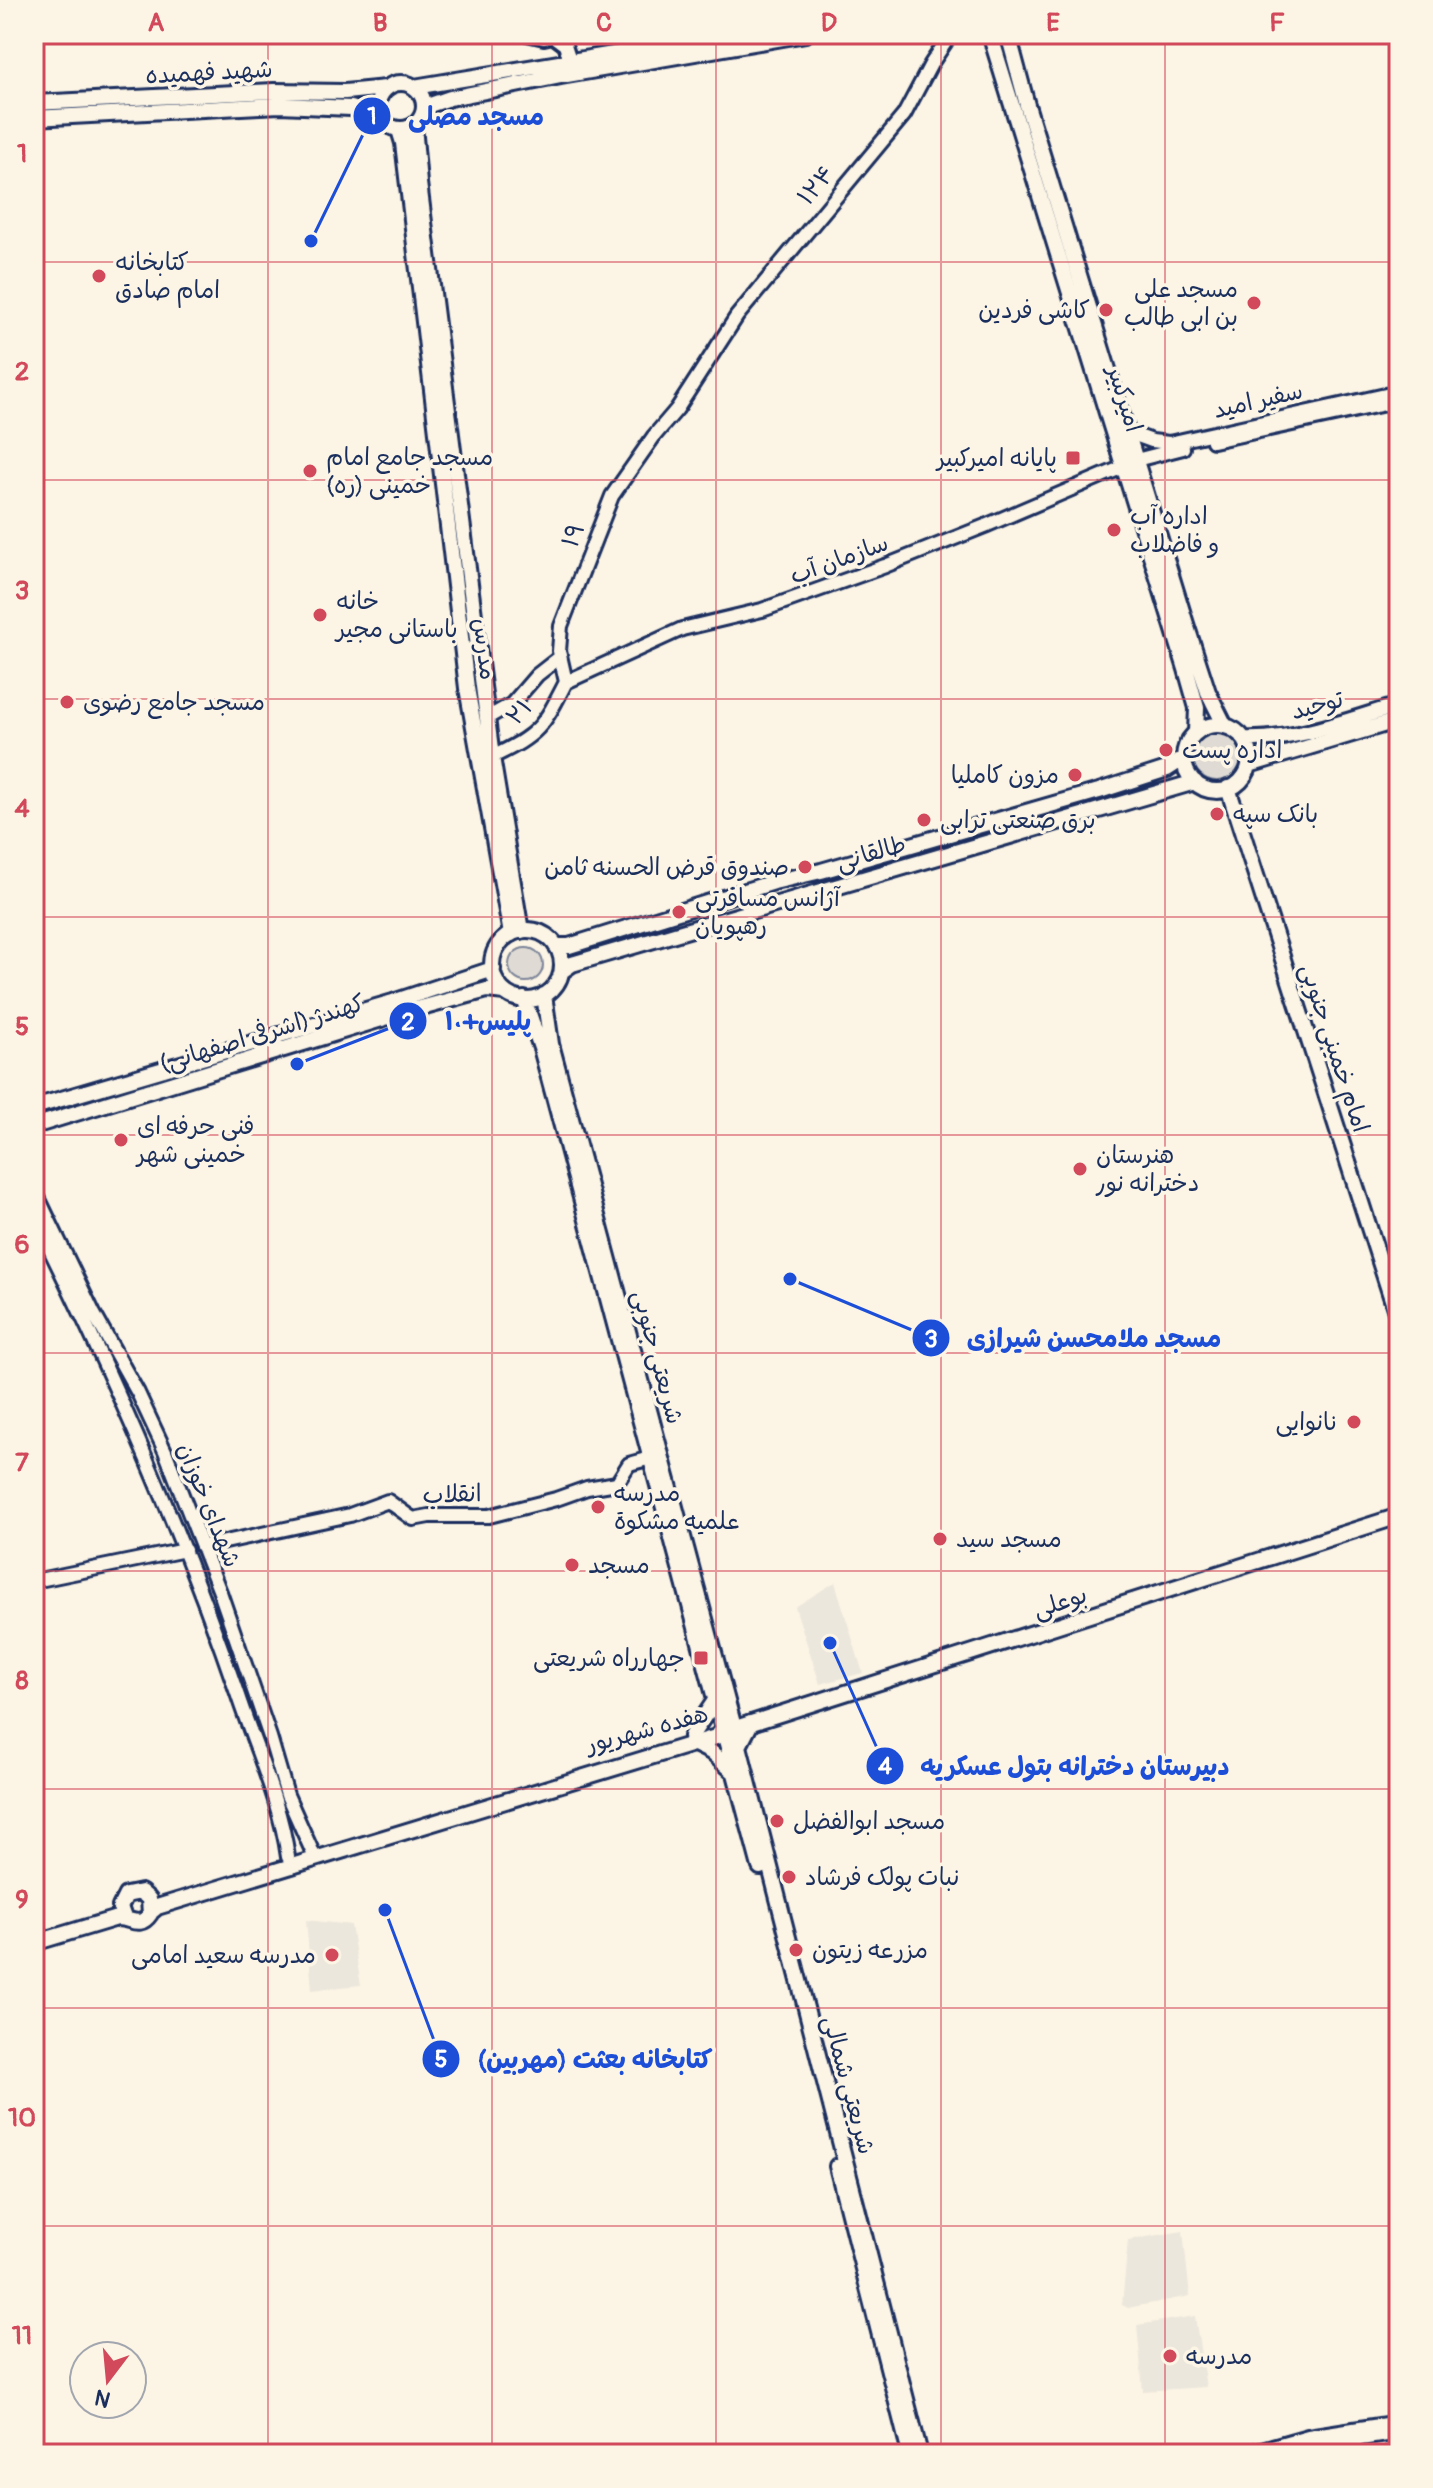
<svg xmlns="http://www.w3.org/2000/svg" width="1433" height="2488" font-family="Pangolin,'Playpen Sans Arabic',sans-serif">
<rect width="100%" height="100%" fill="#fcf5e5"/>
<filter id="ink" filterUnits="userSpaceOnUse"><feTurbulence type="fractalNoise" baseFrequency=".0125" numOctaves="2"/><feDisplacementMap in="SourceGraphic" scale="16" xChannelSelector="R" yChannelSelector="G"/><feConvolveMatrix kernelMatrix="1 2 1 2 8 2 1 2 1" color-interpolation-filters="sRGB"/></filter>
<g filter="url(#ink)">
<path fill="#ece7dc" d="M835,1582l28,91 -43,11 -25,-77z
M306,1920l45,5 10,60 -49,5z
M1183,2231l7,65 -62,12 -6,-3 6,-65z
M1195,2316l11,71 -63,4 -6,-66z"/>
<path fill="#dfdbd4" stroke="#7d8599" stroke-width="2" d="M1193 757a24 24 0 1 1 48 0a24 24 0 1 1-48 0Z
M509 965a17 17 0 1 1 34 0a17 17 0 1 1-34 0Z"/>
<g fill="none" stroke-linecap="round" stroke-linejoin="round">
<defs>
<path id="tertiary" d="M527,34l17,4 9,-2 12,9 5,15
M1127,432l25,9 17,2 230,-51
M1213,441l186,-40
M1136,460l47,-12
M566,682l-7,-31 2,-25 51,-130 42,-60 23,-27 60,-93 167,-201 27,-51 20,-30
M566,682l116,-53 80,-19 123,-44 100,-40 138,-59
M487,718l25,-14 25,-29 23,-18
M492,757c47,-22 51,-30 74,-75
M34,1189l60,125 44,79 27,58 55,141 50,145 17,58 25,56
M34,1217c79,158 147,312 204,479 17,51 43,108 50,161
M202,1547l148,-32 38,-14 25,18 16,-3h60l67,-17 31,-11 30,-5 12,-19 22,-6
M34,1581l151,-31
M1221,2454l30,-2 57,-16 91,-14
M1285,2454l25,-7 89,-14"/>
<path id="secondary" d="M378 106a23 23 0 1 1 46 0a23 23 0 1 1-46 0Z
M414,87l321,-53
M34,103l240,-12 71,1 41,-4
M424,107l26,-9 111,-22 245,-42
M34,118l246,-13 71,3 29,9
M414,125l5,58 73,574 29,174
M399,130l4,13 64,545 44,246
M742,1726l657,-210
M151,1912l6,-5 559,-170 8,-8
M34,1943l83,-25c14,0 23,11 33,-4l-1,-15 -8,-7 -15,3 -6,12 4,11"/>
<path id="primary" d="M990,34l196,635 11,39 -1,24
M1008,34l19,71 159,519 22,68 17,34
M1184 758a33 33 0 1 1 66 0a33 33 0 1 1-66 0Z
M1244,739c53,2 104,-19 155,-34
M1249,765l150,-45
M1228,788l171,533
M492 965a35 35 0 1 1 70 0a35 35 0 1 1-70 0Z
M556,946h13l205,-64 47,-11 278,-80 68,-22 17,-11
M562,971l10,-7 623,-182
M544,995l7,49 188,702 181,708
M524,999l17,49 219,819
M34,1107l359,-105 100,-33
M34,1126l354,-109 99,-27 18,2
M691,1736l25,-37
M693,1743l18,9 23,20
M739,1746l12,-23
M837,2166l73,288"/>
</defs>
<use href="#tertiary" stroke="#1b2f5e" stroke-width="18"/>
<use href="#secondary" stroke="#1b2f5e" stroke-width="20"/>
<use href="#primary" stroke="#1b2f5e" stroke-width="20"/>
<use href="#tertiary" stroke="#fcf5e5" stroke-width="12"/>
<use href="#secondary" stroke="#fcf5e5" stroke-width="14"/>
<use href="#primary" stroke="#fcf5e5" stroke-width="14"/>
</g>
</g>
<path fill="none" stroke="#d1495b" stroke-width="2" stroke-opacity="0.55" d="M268,34v2420M492,34v2420M716,34v2420M941,34v2420M1165,34v2420M34,262h1365M34,480h1365M34,699h1365M34,917h1365M34,1135h1365M34,1353h1365M34,1571h1365M34,1789h1365M34,2008h1365M34,2226h1365"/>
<g fill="#d1495b" stroke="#fcf5e5" stroke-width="3">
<circle cx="99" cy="276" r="8"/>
<circle cx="1254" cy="303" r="8"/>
<circle cx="1106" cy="310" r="8"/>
<rect x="1065" y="450" width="16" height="16" rx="4"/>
<circle cx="310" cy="471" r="8"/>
<circle cx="1114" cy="530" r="8"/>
<circle cx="320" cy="615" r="8"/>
<circle cx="67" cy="702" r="8"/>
<circle cx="1166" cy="750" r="8"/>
<circle cx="1075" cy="775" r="8"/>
<circle cx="1217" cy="814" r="8"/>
<circle cx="924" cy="820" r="8"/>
<circle cx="805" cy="867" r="8"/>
<circle cx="679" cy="912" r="8"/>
<circle cx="121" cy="1140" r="8"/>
<circle cx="1080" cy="1169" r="8"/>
<circle cx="1354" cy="1422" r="8"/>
<circle cx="598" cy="1507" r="8"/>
<circle cx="940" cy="1539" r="8"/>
<circle cx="572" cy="1565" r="8"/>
<rect x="693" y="1650" width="16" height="16" rx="4"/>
<circle cx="777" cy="1821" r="8"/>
<circle cx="789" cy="1877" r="8"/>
<circle cx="796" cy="1950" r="8"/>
<circle cx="332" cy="1955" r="8"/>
<circle cx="1170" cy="2356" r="8"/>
</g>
<g text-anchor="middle" stroke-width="7" stroke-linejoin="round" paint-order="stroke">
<g font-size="24" fill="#1b2f5e" stroke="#fcf5e5">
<text transform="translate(209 72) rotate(-3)" y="8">شهید فهمیده</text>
<text transform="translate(816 185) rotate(-50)" y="8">۱۲۴</text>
<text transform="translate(1125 399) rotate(73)" y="8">امیرکبیر</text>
<text transform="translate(1258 400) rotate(-13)" y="8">سفیر امید</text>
<text transform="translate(573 535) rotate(-69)" y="8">۱۹</text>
<text transform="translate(839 559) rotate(-20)" y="8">سازمان آب</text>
<text transform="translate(485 649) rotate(83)" y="8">مدرس</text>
<text transform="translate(1317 705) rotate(-15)" y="8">توحید</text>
<text transform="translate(519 712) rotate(-48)" y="8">۲۱</text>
<text transform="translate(871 853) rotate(-16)" y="8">طالقانی</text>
<text transform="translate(262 1033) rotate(-17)" y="8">کهندژ (اشرفی اصفهانی)</text>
<text transform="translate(1335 1048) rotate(72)" y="8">امام خمینی جنوبی</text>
<text transform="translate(658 1357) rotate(75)" y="8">شریعتی جنوبی</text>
<text transform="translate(452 1494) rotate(-2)" y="8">انقلاب</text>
<text transform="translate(209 1505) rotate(68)" y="8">شهدای خوزان</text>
<text transform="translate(1060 1602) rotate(-18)" y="8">بوعلی</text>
<text transform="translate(647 1729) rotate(-15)" y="8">هفده شهریور</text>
<text transform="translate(849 2085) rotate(75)" y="8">شریعتی شمالی</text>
</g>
<g font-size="24" fill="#1b2f5e" stroke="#fcf5e5" text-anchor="start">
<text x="115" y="270">کتابخانه<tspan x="115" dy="28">امام صادق</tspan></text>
<text x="1238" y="297" text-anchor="end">مسجد علی<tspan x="1238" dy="28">بن ابی طالب</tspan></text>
<text x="1090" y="318" text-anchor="end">کاشی فردین</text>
<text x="326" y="465">مسجد جامع امام<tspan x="326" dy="28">خمینی (ره)</tspan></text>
<text x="1057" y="466" text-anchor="end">پایانه امیرکبیر</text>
<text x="1130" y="524">اداره آب<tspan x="1130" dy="28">و فاضلاب</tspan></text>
<text x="336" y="609">خانه<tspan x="336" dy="28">باستانی مجیر</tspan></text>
<text x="83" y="710">مسجد جامع رضوی</text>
<text x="1182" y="758">اداره پست</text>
<text x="1059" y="783" text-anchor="end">مزون کاملیا</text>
<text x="1233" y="822">بانک سپه</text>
<text x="940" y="828">برق صنعتی ترابی</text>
<text x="789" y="875" text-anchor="end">صندوق قرض الحسنه ثامن</text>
<text x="695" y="906">آژانس مسافرتی<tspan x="695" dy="28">رهپویان</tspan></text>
<text x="137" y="1134">فنی حرفه ای<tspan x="137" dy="28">خمینی شهر</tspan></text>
<text x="1096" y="1163">هنرستان<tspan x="1096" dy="28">دخترانه نور</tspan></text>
<text x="1338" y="1430" text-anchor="end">نانوایی</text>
<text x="614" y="1501">مدرسه<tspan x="614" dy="28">علمیه مشکوة</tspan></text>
<text x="956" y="1547">مسجد سید</text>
<text x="588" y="1573">مسجد</text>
<text x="685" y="1666" text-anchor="end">جهارراه شریعتی</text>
<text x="793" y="1829">مسجد ابوالفضل</text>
<text x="805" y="1885">نبات پولک فرشاد</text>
<text x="812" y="1958">مزرعه زیتون</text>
<text x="316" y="1963" text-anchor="end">مدرسه سعید امامی</text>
<text x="1186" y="2364">مدرسه</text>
</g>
</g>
<path fill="none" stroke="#1d4ed8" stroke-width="3" d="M311 241L372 116M297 1064L408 1021M790 1279L931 1338M830 1643L885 1766M385 1910L441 2059"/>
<g fill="#1d4ed8" stroke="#fcf5e5" stroke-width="3">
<circle cx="311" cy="241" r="8"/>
<circle cx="297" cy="1064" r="8"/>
<circle cx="790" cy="1279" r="8"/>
<circle cx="830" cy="1643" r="8"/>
<circle cx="385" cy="1910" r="8"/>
<circle cx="372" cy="116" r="20"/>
<circle cx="408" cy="1021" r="20"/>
<circle cx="931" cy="1338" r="20"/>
<circle cx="885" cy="1766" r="20"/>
<circle cx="441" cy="2059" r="20"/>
</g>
<g font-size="24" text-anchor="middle" font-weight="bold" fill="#fff">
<text x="372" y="124">1</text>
<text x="408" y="1030">2</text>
<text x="931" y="1347">3</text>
<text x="885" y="1774">4</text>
<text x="441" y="2067">5</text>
</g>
<g font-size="26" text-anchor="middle" font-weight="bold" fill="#1d4ed8" stroke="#fcf5e5" stroke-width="7" stroke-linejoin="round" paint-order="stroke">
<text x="476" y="125">مسجد مصلی</text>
<text x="488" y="1030">پلیس+۱۰</text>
<text x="1094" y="1347">مسجد ملامحسن شیرازی</text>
<text x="1075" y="1775">دبیرستان دخترانه بتول عسکریه</text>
<text x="595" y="2068">کتابخانه بعثت (مهربین)</text>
</g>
<rect width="1433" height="2488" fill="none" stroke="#fcf5e5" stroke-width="88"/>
<g transform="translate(108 2380) rotate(196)"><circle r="38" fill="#fcf5e5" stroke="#a2a6af" stroke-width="2"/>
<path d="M0-6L14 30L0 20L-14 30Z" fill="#d1495b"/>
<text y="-12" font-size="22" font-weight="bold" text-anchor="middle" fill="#1b2f5e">N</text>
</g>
<rect x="44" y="44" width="1345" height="2400" fill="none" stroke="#d1495b" stroke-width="3"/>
<g font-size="26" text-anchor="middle" font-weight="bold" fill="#d1495b">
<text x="156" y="31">A</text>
<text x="380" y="31">B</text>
<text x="604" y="31">C</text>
<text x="829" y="31">D</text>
<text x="1053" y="31">E</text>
<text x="1277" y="31">F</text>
<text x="22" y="162">1</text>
<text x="22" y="380">2</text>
<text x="22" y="599">3</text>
<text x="22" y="817">4</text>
<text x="22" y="1035">5</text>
<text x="22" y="1253">6</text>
<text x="22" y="1471">7</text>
<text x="22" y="1689">8</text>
<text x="22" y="1908">9</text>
<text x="22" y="2126">10</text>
<text x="22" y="2344">11</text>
</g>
</svg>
